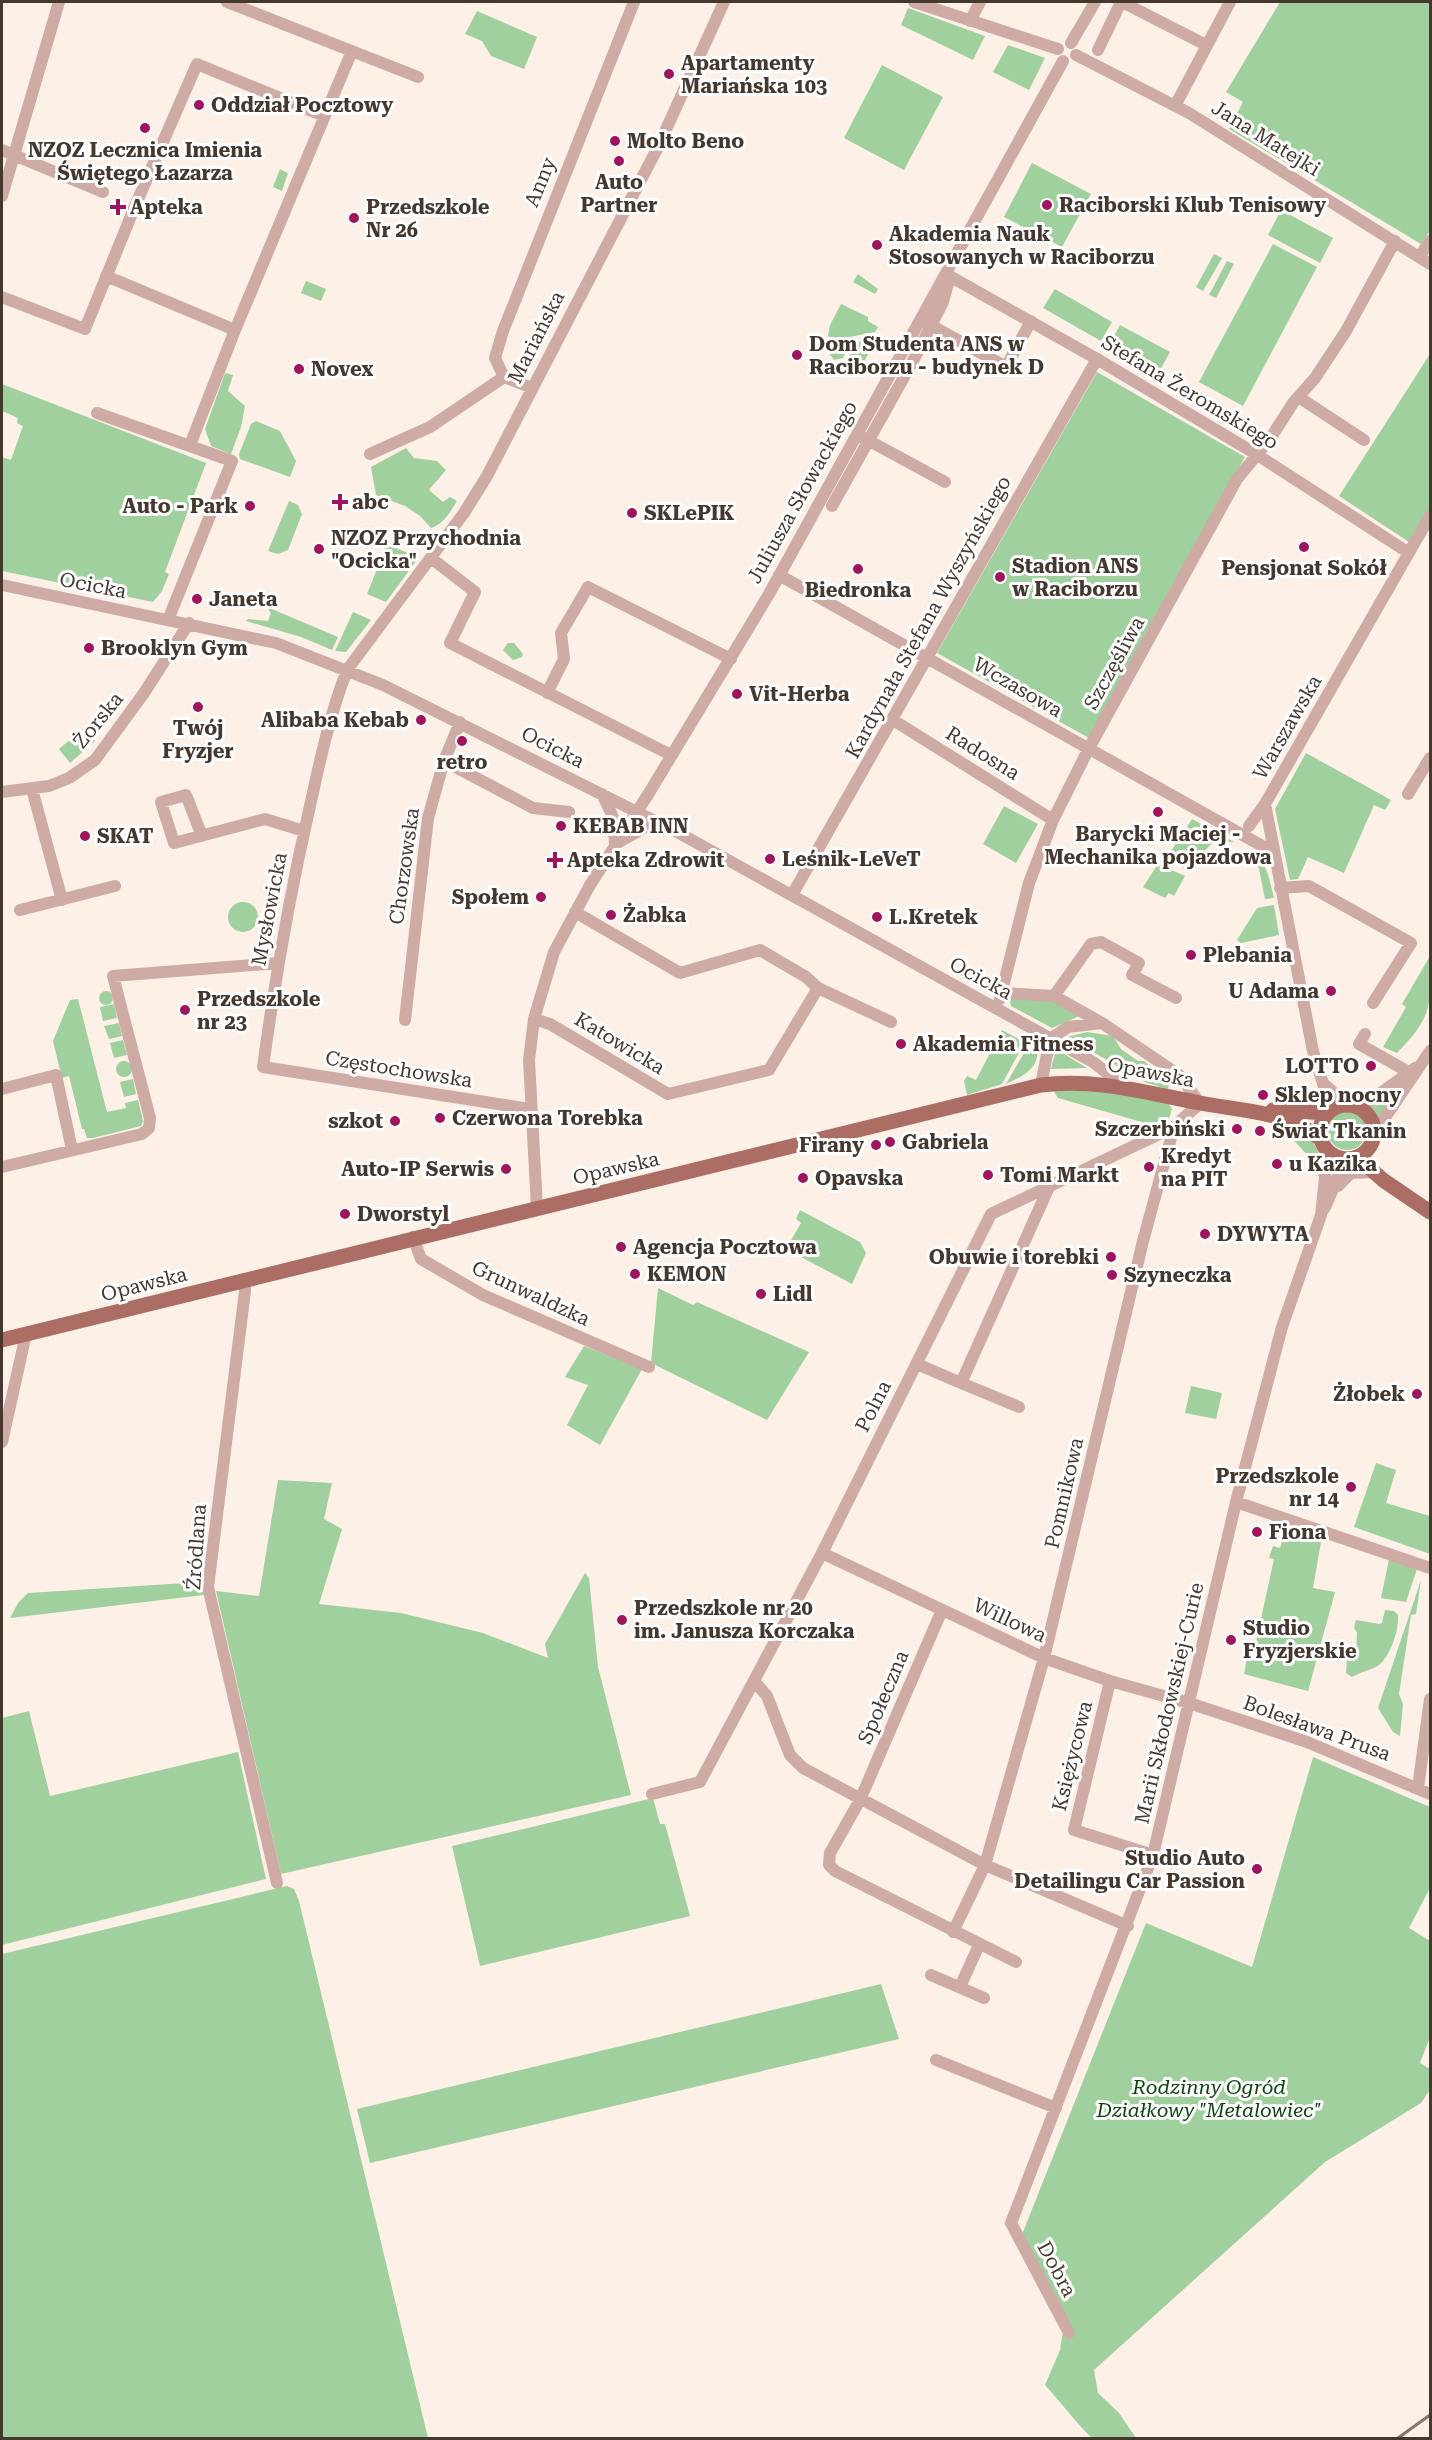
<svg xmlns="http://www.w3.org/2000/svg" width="1432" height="2440" font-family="'Roboto Serif',serif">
<rect width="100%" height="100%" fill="#fcf0e7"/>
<path fill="#a0d09e" d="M1280,2h150v229l-9,13 -192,-115 14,-27 -17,-10z
M908,8l77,28 -12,24 -72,-35z
M477,11l60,26 -13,32 -33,-13 -9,-15 -17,-7z
M1008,45l37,13 -16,32 -36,-18z
M882,65l61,32 -39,73 -60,-32z
M1032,163l59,31 -29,53 -58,-30z
M280,169l8,4 -6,18 -9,-4z
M1281,210l52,28 -13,25 -52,-28z
M1273,244l44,23 -74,139 -44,-24z
M1214,254l8,4 -19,33 -7,-4z
M1227,261l7,3 -18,34 -7,-3z
M858,274l20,15 -3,5 -22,-12z
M306,281l20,8 -5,12 -20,-8z
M1055,289l57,33 -11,19 -58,-33z
M841,304l27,13v4l10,6 -3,5 -41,8 -6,-4 2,-11z
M1120,325l50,27 -12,22 -49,-29z
M876,340l-17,31 -14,-7 11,-22z
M851,342l-8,16 -9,2 -6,-8 2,-6z
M1430,354v155l-21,33 -70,-46z
M1097,372l148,85 -156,281 -152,-85z
M225,373l8,2 -5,16 17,15 -4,21 -10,27 -20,-8 -6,-17z
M2,384l204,79 -41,109 4,2 -7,17 -9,11 -151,-31v-114l9,3 12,-34 -6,-3 1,-5 -16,-7z
M256,421l24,10 16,30 -6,16 -50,-18 -1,-5 12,-30z
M406,448l8,10 23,3 9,9 -17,20 14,12 7,-5 7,4c-7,11 -13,23 -26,27l-11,-12 -15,-10 -29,-11 -5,-28z
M289,501l9,4 4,9 -14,36 -10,4 -10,-3z
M387,545l32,12 -33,45 -19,-8z
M267,607l71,30 -6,13 -31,-13 -55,-16 2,-2 20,2 3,-8z
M353,612l18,8 -25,32 -11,-1z
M508,643h6l9,11 -1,3 -9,3 -10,-10z
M84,728l11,13 -25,22 -11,-14z
M1306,753l85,47 -6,10 -11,-5 -30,68 -36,-16 -10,22 -8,1 -15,-71z
M1004,806l34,18 -22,39 -33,-19z
M1192,819l42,23h-21l-25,28 -22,-11z
M1250,851c18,12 19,27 24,47l-9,1 -6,-30z
M1158,864l27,12 -11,20 -5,-3 -4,5 -22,-11z
M228 917a15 15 0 1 1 30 0a15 15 0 1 1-30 0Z
M1274,905l5,30 -38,8 -4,-3 20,-32z
M1430,956c1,51 2,61 -33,97l-14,-6 23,-40 -4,-3z
M99 998a7 7 0 1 1 14 0a7 7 0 1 1-14 0Z
M1009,997l47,4 26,14 -30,13 -41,-22z
M78,999l29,113 19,-4 -1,-5 13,-3 5,21 -2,5 -48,12h-6l-3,-9h-2l-13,-53 -7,2 -9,-37 17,-41z
M114,1004l3,14 -14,3 -3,-14z
M119,1023l3,13 -13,3 -5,-13z
M1002,1030l17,9 2,10 -19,35 -35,11 -3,-14 3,-5 9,4z
M1087,1032l26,4 8,13 17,12h6l25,21 -1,7 -21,-6 -80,-46z
M1032,1039l5,5c4,24 -12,31 -31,40z
M123,1040l4,15 -13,3 -4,-15z
M1056,1049l31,19 -36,1z
M116 1069a8 8 0 1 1 16 0a8 8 0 1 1-16 0Z
M133,1079l3,15 -12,3 -4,-15z
M1076,1087l91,14 5,8 -3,9 -17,7 -94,-27 -5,-8z
M1386,1093l9,5 -16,23 -10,-15z
M1328 1131a19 19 0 1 1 38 0a19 19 0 1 1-38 0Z
M1279,1124c37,10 43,25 44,61l-13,-27z
M800,1210l60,32 6,11 -14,31 -66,-35 15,-26 -5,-4z
M658,1288l35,17 4,-3 112,50 -42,68 -116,-57z
M584,1346l58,23 -42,76 -33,-20 21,-40 -23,-8z
M1191,1386l31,7 -6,26 -31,-6z
M1376,1463l20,7 -10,33 44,13v38l-76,-27z
M278,1480l54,3 -8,36 18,10 -23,75 82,9 82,20 65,25 -3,-14 40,-71 4,5 9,89 33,128 -350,79 -65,-283 43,5z
M1285,1531l36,11 -8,46 22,4 -27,99 -64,-17 6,-32h6l18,-83 -5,-1 4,-12 7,2z
M1389,1559l28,10 -11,33 -25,-4z
M1421,1580l-5,34 -5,1 -12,79 4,10 -3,32 -7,-4 -15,-24z
M202,1582l2,13 -194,23 8,-15 10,-10z
M1385,1610l9,1 4,4c1,15 -7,40 -19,50 -7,5 -19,7 -27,12l-6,-4 1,-14 9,-5 1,-21 -3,-5 2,-8 23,4 3,-1z
M29,1711l21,85 188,-44 28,127 -264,66v-227z
M1313,1757l117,50v81l-21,40 21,13v96l-10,26 10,6v21l-9,13 -96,59 -231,208 4,23 21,20 17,25c-13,0 -31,2 -43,0 -6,-2 -40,-45 -48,-53l15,-35 3,-20 -42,-93 125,-314 106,44z
M653,1798l7,26h5l25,92 -210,50 -28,-120z
M287,1886l7,3 5,12 129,537h-426v-484z
M881,1984l18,55 -529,124 -13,-54z"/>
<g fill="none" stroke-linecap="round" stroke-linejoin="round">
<path stroke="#cfaba5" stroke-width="12" d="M227,2l191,75
M914,2l144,47
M1122,2l84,43
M970,21l10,-19
M1071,43l24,-41
M1098,50l23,-48
M1076,55l113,58 241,151
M1175,106l55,-104
M2,150l101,42
M2,196l57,-194
M1420,256l10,-15
M946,274l151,85 159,95 153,99
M106,276l129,54
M2,297l83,32 50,-123 62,-142 127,52
M925,322l81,45 25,-46
M504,377l-9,-19 8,-27 131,-329
M1300,398l64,42
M97,413l135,48 -64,159
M864,438l81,44
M190,445l45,-115 117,-279
M370,454l60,-27 74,-50 28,11
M832,506l81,-145 30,-59 7,-26
M431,558l44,34 -25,51 221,112
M779,575l494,277
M2,585l274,58 107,42 296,148 414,229 32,25
M547,693l17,-34 -3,-26 27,-46 143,72
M893,720l160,100
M444,761l89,47 36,4
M32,789l30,111
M2,792l47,-6 20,-8 26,-18 49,-67 45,-70
M602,794l11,23 2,27
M1408,794l22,-36
M1265,804l48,247 18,59
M1249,826l16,-22 165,-288
M202,836l-16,-41 -25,7 13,41 91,-24 39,12
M619,842l30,-17 14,-1
M1280,888l29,-2 102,57 -38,60
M792,895l305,-536
M20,910l95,-24
M575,912l105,61 80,-23 46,27 12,11 73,34
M1054,996l37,-52 10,-2 38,21 -7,12 44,23
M1000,999l29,-116 24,-63 35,-70 149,-271 33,-40 23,-36 22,-25 31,-47 49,-90
M534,1019l16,5 118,70 101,-24 49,-82
M405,1020l23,-202 16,-57 16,-39
M1365,1034l-6,10 55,31
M1041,1085l9,-46 18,-12 34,-4
M1325,1085l21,19
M2,1089l54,-14 16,75
M1360,1108l55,-40
M530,1109l-267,-42c12,-88 27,-174 47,-261 10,-46 20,-92 37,-136l117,-157 23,-37 171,-329 66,-145
M1374,1134l56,-83
M2,1167l140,-33 7,-6 1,-10 -37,-142 165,-13
M1338,1186l13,-13 24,-1
M537,1208l-8,-148 5,-41 20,-67 36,-67 59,-92 120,-199 294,-533
M1324,1209c8,-14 15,-42 26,-51
M413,1237l8,22 62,36 166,72
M244,1281l1,10 -37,296 69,296
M917,1364l44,19 88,-196
M961,1383l58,24
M2,1442l24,-108
M1236,1502l194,66
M822,1553l222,105 66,23 79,22 118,39 123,52
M942,1610l-82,190 -30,53 -1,12 6,6 181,91
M754,1681l13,15 23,59 13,13 182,97 143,61
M1110,1681l-36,149 79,25
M1418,1788l12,-89
M652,1794l48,-12 122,-229 169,-339 183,-87 26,-24 -21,-28 -77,-52 -48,-27 -52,-3
M953,1932l32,-67 59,-207 99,-417 31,-114
M931,1975l53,23
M960,1987l19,-42
M936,2060l120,48
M1069,2333l-58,-110 142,-368 83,-353 46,-175 39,-112 7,-64"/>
<path stroke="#ac6e64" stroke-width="15" d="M1320 1132a27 27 0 1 1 54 0a27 27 0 1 1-54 0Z
M1273,1110l54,3
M1357,1157l26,23 47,32
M2,1340l1039,-255c56,-7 105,8 159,18 41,8 89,8 122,37"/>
<path stroke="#82766d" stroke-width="3" d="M1398,2438l32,-23"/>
</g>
<g fill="#a0135d" stroke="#fff" stroke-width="2">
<circle cx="669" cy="74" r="6"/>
<circle cx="199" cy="105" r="6"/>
<circle cx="145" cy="128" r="6"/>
<circle cx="615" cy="141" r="6"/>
<circle cx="619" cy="161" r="6"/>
<circle cx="1047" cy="205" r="6"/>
<path d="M115 198h6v6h6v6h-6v6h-6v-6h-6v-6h6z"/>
<circle cx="354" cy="218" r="6"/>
<circle cx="877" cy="245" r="6"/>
<circle cx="797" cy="355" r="6"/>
<circle cx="299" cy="369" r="6"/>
<path d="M337 493h6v6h6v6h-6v6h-6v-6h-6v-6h6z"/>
<circle cx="250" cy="506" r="6"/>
<circle cx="632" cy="513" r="6"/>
<circle cx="1304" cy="547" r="6"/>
<circle cx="319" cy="549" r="6"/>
<circle cx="858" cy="569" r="6"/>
<circle cx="1000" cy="577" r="6"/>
<circle cx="197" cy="599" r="6"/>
<circle cx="89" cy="648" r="6"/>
<circle cx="737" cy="694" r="6"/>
<circle cx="198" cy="707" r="6"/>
<circle cx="421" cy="720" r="6"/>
<circle cx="462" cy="741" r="6"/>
<circle cx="1158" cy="812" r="6"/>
<circle cx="561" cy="826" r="6"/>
<circle cx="85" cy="836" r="6"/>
<circle cx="770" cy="859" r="6"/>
<path d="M552 851h6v6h6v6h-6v6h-6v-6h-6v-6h6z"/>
<circle cx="541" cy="897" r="6"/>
<circle cx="611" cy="915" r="6"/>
<circle cx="877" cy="917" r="6"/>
<circle cx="1191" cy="955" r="6"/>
<circle cx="1331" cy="991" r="6"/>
<circle cx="185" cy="1010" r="6"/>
<circle cx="901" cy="1044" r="6"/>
<circle cx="1371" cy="1066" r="6"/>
<circle cx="1263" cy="1095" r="6"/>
<circle cx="440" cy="1118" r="6"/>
<circle cx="395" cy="1121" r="6"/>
<circle cx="1237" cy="1129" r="6"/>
<circle cx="1260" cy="1131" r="6"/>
<circle cx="890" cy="1142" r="6"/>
<circle cx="876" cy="1145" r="6"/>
<circle cx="1277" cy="1164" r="6"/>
<circle cx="1149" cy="1167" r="6"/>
<circle cx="506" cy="1169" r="6"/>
<circle cx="988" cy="1175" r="6"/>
<circle cx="803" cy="1178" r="6"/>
<circle cx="345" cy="1214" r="6"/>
<circle cx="1205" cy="1234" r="6"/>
<circle cx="621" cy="1247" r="6"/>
<circle cx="1111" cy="1257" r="6"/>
<circle cx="635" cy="1274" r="6"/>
<circle cx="1112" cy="1275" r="6"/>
<circle cx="761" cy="1294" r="6"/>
<circle cx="1417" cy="1394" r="6"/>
<circle cx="1351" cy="1487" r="6"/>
<circle cx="1257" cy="1532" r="6"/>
<circle cx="622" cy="1620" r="6"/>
<circle cx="1231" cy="1640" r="6"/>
<circle cx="1257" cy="1869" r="6"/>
</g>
<g text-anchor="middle" stroke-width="6" stroke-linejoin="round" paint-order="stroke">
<g font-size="20" font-weight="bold" fill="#44382f" stroke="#fff" text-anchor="start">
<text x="681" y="70">Apartamenty<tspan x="681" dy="23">Mariańska 103</tspan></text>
<text x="211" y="112">Oddział Pocztowy</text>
<text x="627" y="148">Molto Beno</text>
<text x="145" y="157" text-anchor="middle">NZOZ Lecznica Imienia<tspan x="145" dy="23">Świętego Łazarza</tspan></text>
<text x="619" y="189" text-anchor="middle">Auto<tspan x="619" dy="23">Partner</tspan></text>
<text x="1059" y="212">Raciborski Klub Tenisowy</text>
<text x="130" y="214">Apteka</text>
<text x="366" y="214">Przedszkole<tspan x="366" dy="23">Nr 26</tspan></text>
<text x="889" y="241">Akademia Nauk<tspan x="889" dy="23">Stosowanych w Raciborzu</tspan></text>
<text x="809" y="351">Dom Studenta ANS w<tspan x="809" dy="23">Raciborzu - budynek D</tspan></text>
<text x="311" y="376">Novex</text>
<text x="352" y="509">abc</text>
<text x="238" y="513" text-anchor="end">Auto - Park</text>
<text x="644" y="520">SKLePIK</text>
<text x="331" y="545">NZOZ Przychodnia<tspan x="331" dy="23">"Ocicka"</tspan></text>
<text x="1012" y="573">Stadion ANS<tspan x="1012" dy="23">w Raciborzu</tspan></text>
<text x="1304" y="575" text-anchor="middle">Pensjonat Sokół</text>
<text x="858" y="597" text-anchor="middle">Biedronka</text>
<text x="209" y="606">Janeta</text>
<text x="101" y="655">Brooklyn Gym</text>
<text x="749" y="701">Vit-Herba</text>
<text x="409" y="727" text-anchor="end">Alibaba Kebab</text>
<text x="198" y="735" text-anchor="middle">Twój<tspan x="198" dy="23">Fryzjer</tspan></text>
<text x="462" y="769" text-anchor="middle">retro</text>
<text x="573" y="833">KEBAB INN</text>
<text x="1158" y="841" text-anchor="middle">Barycki Maciej -<tspan x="1158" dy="23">Mechanika pojazdowa</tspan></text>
<text x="97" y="843">SKAT</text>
<text x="782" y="866">Leśnik-LeVeT</text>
<text x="567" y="867">Apteka Zdrowit</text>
<text x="529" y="904" text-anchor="end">Społem</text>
<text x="623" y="922">Żabka</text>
<text x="889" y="924">L.Kretek</text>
<text x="1203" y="962">Plebania</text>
<text x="1319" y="998" text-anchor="end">U Adama</text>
<text x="197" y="1006">Przedszkole<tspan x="197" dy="23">nr 23</tspan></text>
<text x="913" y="1051">Akademia Fitness</text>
<text x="1359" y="1073" text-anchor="end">LOTTO</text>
<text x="1275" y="1102">Sklep nocny</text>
<text x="452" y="1125">Czerwona Torebka</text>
<text x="383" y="1128" text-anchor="end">szkot</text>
<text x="1225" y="1136" text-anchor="end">Szczerbiński</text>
<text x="1272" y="1138">Świat Tkanin</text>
<text x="902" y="1149">Gabriela</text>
<text x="864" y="1152" text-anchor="end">Firany</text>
<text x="1161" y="1163">Kredyt<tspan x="1161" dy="23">na PIT</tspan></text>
<text x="1289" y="1171">u Kazika</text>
<text x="494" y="1176" text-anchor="end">Auto-IP Serwis</text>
<text x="1000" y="1182">Tomi Markt</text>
<text x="815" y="1185">Opavska</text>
<text x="357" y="1221">Dworstyl</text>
<text x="1217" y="1241">DYWYTA</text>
<text x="633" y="1254">Agencja Pocztowa</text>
<text x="1099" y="1264" text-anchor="end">Obuwie i torebki</text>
<text x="647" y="1281">KEMON</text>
<text x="1124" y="1282">Szyneczka</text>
<text x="773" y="1301">Lidl</text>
<text x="1405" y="1401" text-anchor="end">Żłobek</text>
<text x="1339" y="1483" text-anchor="end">Przedszkole<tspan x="1339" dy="23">nr 14</tspan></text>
<text x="1269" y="1539">Fiona</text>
<text x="634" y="1615">Przedszkole nr 20<tspan x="634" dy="23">im. Janusza Korczaka</tspan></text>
<text x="1243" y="1635">Studio<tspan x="1243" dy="23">Fryzjerskie</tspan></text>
<text x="1245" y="1865" text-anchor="end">Studio Auto<tspan x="1245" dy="23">Detailingu Car Passion</tspan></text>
</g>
<g font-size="20" fill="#44382f" stroke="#fff">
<text transform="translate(1266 138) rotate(32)" y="7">Jana Matejki</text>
<text transform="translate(540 182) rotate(-68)" y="7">Anny</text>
<text transform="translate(536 337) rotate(-63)" y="7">Mariańska</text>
<text transform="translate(1190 392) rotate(31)" y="7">Stefana Żeromskiego</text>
<text transform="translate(802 492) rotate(-61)" y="7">Juliusza Słowackiego</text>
<text transform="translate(93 585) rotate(11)" y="7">Ocicka</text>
<text transform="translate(928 617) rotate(-61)" y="7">Kardynała Stefana Wyszyńskiego</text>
<text transform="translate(1114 663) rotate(-61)" y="7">Szczęśliwa</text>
<text transform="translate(1018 687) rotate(30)" y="7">Wczasowa</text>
<text transform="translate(98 720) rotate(-51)" y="7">Żorska</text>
<text transform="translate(1287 727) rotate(-60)" y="7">Warszawska</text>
<text transform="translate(553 747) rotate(27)" y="7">Ocicka</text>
<text transform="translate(983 753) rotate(32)" y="7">Radosna</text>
<text transform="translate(404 866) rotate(-82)" y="7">Chorzowska</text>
<text transform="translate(269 909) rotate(-79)" y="7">Mysłowicka</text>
<text transform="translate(981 978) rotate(28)" y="7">Ocicka</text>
<text transform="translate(620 1043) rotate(31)" y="7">Katowicka</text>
<text transform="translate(399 1069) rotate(9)" y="7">Częstochowska</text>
<text transform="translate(1151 1072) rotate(11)" y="7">Opawska</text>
<text transform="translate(616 1168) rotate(-13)" y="7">Opawska</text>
<text transform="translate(144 1284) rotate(-14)" y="7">Opawska</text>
<text transform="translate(531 1293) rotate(25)" y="7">Grunwaldzka</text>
<text transform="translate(873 1406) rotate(-63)" y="7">Polna</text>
<text transform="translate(1064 1493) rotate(-77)" y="7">Pomnikowa</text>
<text transform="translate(196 1547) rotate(-86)" y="7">Źródlana</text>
<text transform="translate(1010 1620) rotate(25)" y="7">Willowa</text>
<text transform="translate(883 1697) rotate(-67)" y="7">Społeczna</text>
<text transform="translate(1169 1703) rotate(-77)" y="7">Marii Skłodowskiej-Curie</text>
<text transform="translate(1317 1728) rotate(20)" y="7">Bolesława Prusa</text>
<text transform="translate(1072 1756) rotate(-76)" y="7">Księżycowa</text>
<text transform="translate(1057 2269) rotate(62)" y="7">Dobra</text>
</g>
<g font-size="20" font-style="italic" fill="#0b440f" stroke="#fff">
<text x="1209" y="2094">Rodzinny Ogród<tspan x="1209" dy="23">Działkowy "Metalowiec"</tspan></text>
</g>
</g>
<rect width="1432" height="2440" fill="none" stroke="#44382f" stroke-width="6"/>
</svg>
